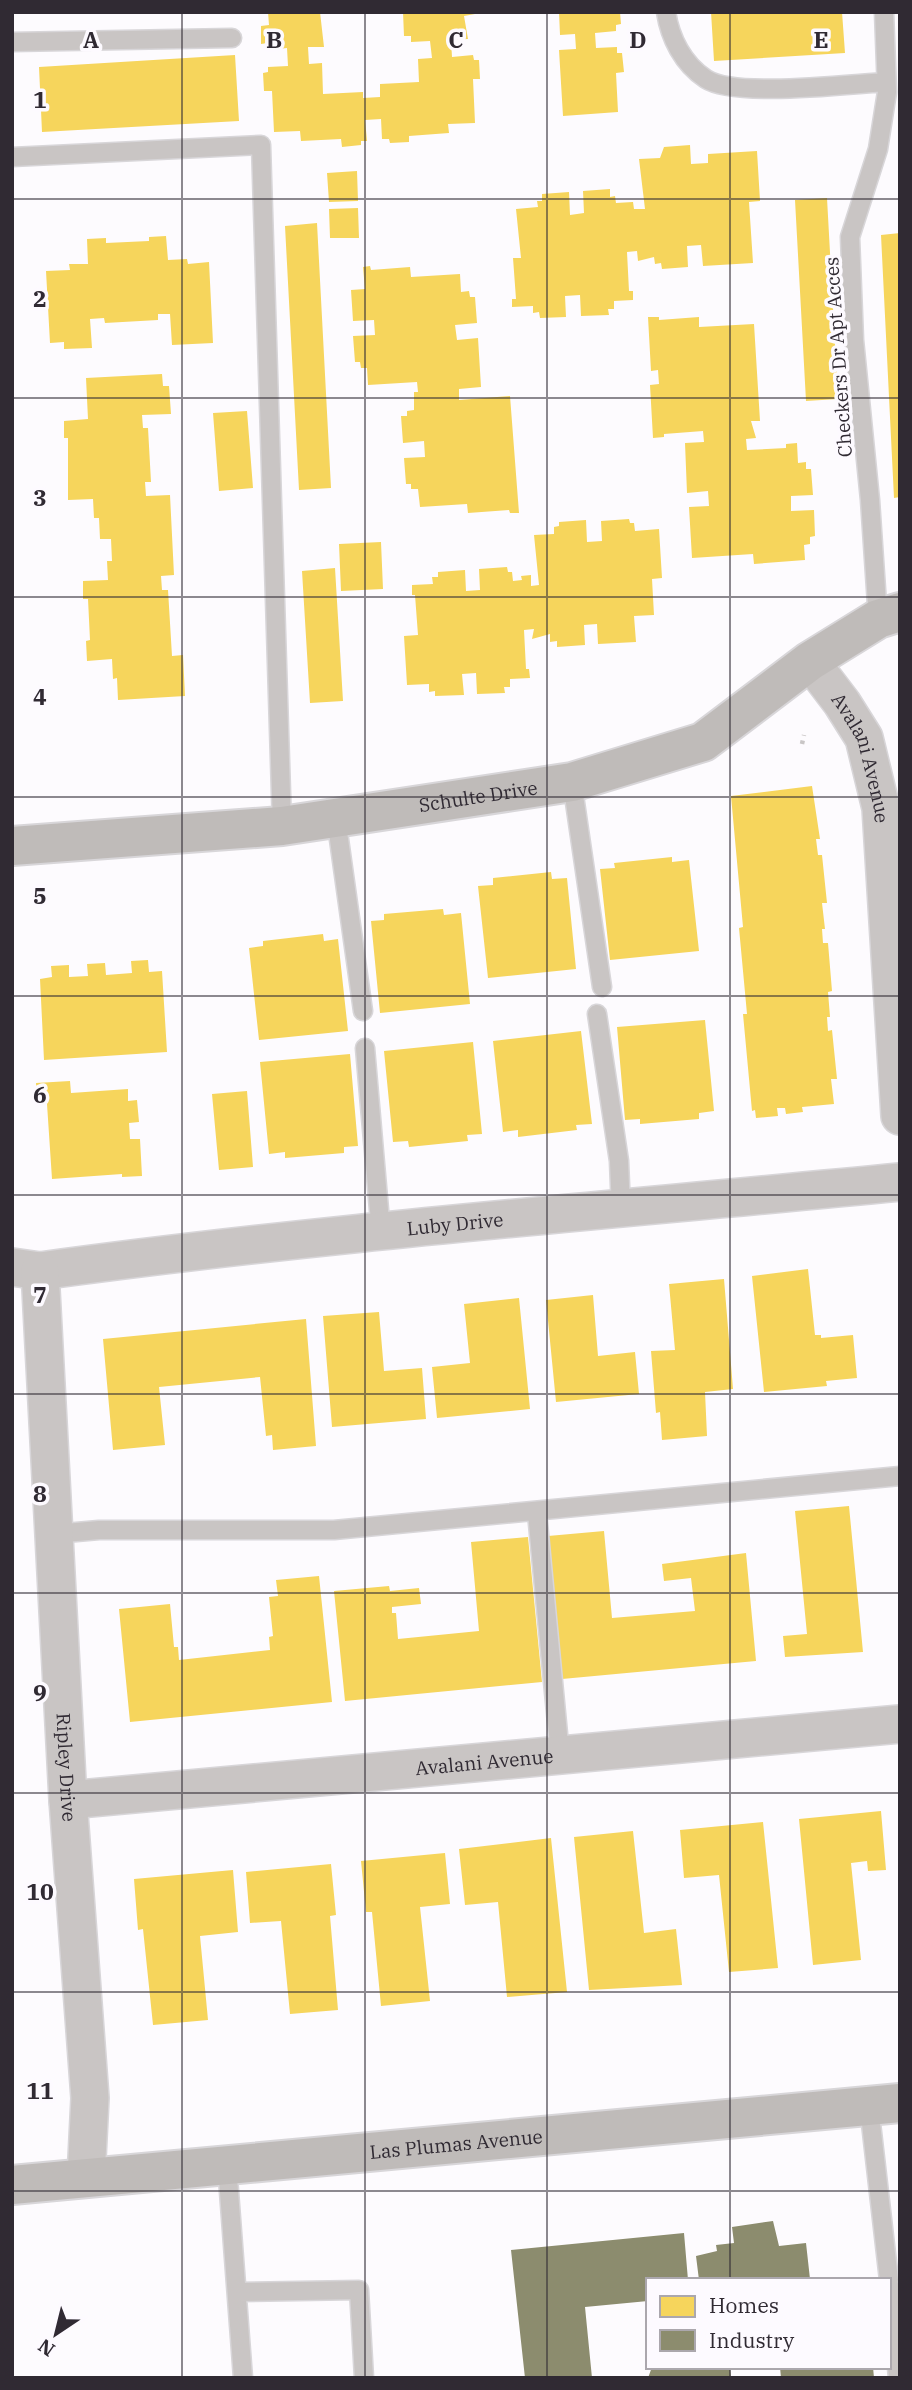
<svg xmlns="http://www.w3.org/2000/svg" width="912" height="2390" font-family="'IBM Plex Serif',serif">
<rect width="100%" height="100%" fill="#fdfbfe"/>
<path fill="#f6d55c" d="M268,12h52l4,35h-16l1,17 13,-1 1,31 40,-2v6l17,-1v-13l39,-2 -1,-23 14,-1 -2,-17 -19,1v-6h-7l-1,-24h83l-22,4 4,23 -17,1 1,17 21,-2 1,5h5l1,19h-7l2,44 -27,1 1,9 -40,3v6l-19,1 -1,-4h-7l-1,-20 -16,1 2,21h-6v4l-19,2 -1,-8 -40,2 -1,-10 -26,1 -2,-41h-8l-1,-18 5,-1v-5l20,-1 -1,-18 -19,2v-7l-7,1v-18l8,-1z
M559,12h61l1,12 -5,1v6l-21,2 1,15 21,-1v6h5l2,19 -8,1 2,39 -55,4 -4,-66 17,-1 -1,-15 -15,1z
M711,12h131l3,41 -131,8z
M235,55l4,66 -197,11 -3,-65z
M690,145l1,19 17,-1v-9l49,-3 3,50 -11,1 4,61 -50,3 -2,-21 -14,1 1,21 -26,2 -1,-6 -6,1 -1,-7 -16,4 -1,-10 -10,1 2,39h4v9l-19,1v8h-6l1,6 -28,1 -1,-21 -15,1 1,21 -26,1 -1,-6 -6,1v-7l-21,1v-8h4l-3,-41h8l-5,-49 22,-2 -1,-6h5v-7l27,-2 1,23 14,-2 -1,-22 27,-2v8l5,-1 1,7 17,-1 1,7h11l-6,-50 21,-1 4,-11z
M357,171l1,30 -29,1 -2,-29z
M827,198l11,201 -32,2 -11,-201z
M358,208l1,30h-29l-1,-29z
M317,223l14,265 -32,2 -14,-264z
M900,233v264l-6,1 -13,-263z
M166,236l2,24 19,-1 1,5 21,-2 4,81 -41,2 -2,-31h-12v6l-53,3 -1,-5 -14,1 2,29 -28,1v-7l-14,1 -4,-72 24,-1 -1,-6h19l-1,-25 19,-1v5l43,-2v-4z
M370,266l1,4 39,-3 1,10 49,-3 1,18 8,-1 1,6h5l2,26 -22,2 2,15 21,-2 3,49 -22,2v11l51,-4 9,117h-9l-1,-3 -41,3 -1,-9 -47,3 -2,-18h-7v-5h-5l-2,-26 21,-1 -1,-16 -21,2 -2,-27h6v-5l7,-1v-18h4l-1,-10 -49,3 -1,-17h-6l-1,-6h-5l-2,-26 22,-1 -1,-15 -21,1 -2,-31 14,-1 -2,-22z
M648,317h11v3l40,-3v10l55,-3 6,97h-9l5,17 -10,1 1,11 39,-2v-4l11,-1 1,20 8,-1v7h5l2,26 -22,1v15l23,-1 1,26 -5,1v7l-6,1 1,15 -51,4 -1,-10 -61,4 -3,-51 20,-1 -1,-15 -21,2 -2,-50 19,-1 -1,-11 -39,3v3l-11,1 -3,-53 9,-1 -1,-14 -7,1z
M162,374l1,12h6l2,28 -29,1 1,13h5l3,54h-6l1,14 24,-1 4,80 -13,1 1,14h6l4,66 11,-1 2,41 -67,4 -1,-22 -4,1 -1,-20 -25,2 -1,-20 4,-1 -2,-41h-5v-18l25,-1 -1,-19h5l-1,-22h-11l-1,-21h-5l-1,-19 -25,1v-62h-4v-17l24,-2 -2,-41z
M247,411l6,77 -34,3 -6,-78z
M629,519l1,4h4l1,8 24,-2 3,49 -10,1 2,36 -20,1 2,26 -38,2 -1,-20 -13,1 1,20 -28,2v-6l-7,1v-8l-18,5 2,-10 -10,1 2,39h3l1,9 -20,1v8h-6l1,6 -28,1 -1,-21 -14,1 2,21 -29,1v-5l-6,1v-8l-22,1 -3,-49 14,-1 -3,-40h-3v-10l21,-1 -1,-7h6v-5l27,-2 1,21 14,-1 -1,-21 28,-2 1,5h4l1,9 9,-1 -1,-4 10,-1v11l8,-1 -5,-50 20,-1v-7l5,-1v-4l27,-2 1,22 15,-1 -1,-20z
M381,542l2,47 -42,2 -2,-47z
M335,568l8,133 -33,2 -8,-132z
M812,786l8,53h-4l2,16h4l5,48h-5l3,26h-3l1,14h5l4,48 -4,1 2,25h-3l1,14 4,-1 5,49h-6l3,25 -32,3 1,5 -17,2 -1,-6h-8l1,8 -22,2 -1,-8 -3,1 -9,-97h4l-8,-86 4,-1 -12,-131z
M672,857v5l17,-2 10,91 -89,9 -10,-91 15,-1 -1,-5z
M551,872l1,7 15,-1 9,91 -88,9 -10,-92 15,-1v-7z
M443,909l1,6 17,-2 9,91 -90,9 -9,-92 13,-1v-6z
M323,934l1,7 14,-2 10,92 -89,9 -10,-92 14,-2v-5z
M148,960l1,12 13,-1 5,81 -123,8 -4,-81 12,-2 -1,-11 18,-1v12l19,-1 -1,-12 18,-1 1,12 26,-2 -1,-12z
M705,1020l9,91 -15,2v6l-59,5v-5l-15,1 -8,-93z
M581,1031l11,93 -16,1 1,5 -59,7v-7l-15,2 -10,-91z
M473,1042l9,92 -15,1 1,6 -59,6 -1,-6 -15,1 -9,-91z
M350,1054l8,92 -14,1v6l-59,5v-6l-16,2 -9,-92z
M70,1081l1,12 57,-4v12l9,-1 2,22 -10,1 1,16h10l2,37 -20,1v-3l-70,5 -5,-75h-10l-1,-21z
M247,1091l6,76 -34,3 -7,-76z
M808,1269l7,66h6v3l32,-3 4,43 -31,3 1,5 -63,6 -12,-116z
M724,1279l9,110 -28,3 2,44 -45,4 -2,-28 -4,1 -5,-62 24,-1 -6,-66z
M593,1295l5,61 37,-4 4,42 -83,8 -10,-102z
M519,1298l11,111 -93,9 -5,-51 38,-4 -6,-59z
M379,1312l5,59 38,-3 4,51 -94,8 -9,-111z
M306,1319l10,127 -43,4 -1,-15 -6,1 -6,-59 -101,10 6,58 -52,5 -10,-111z
M849,1506l14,146 -78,5 -2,-21 24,-2 -12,-123z
M604,1531l8,87 83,-7 -4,-33 -27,3 -2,-17 84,-11 10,108 -194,18 -14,-143z
M528,1537l14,145 -197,19 -11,-110 55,-5 1,5 29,-3 2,16 -29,3v6h4l2,26 81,-8 -8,-89z
M319,1576l13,126 -202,20 -11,-113 51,-5 4,43h4l1,13 91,-10 -1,-13 4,-1 -4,-39 9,-1 -2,-16z
M881,1811l5,59 -18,1 -1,-10 -16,2 10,97 -48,5 -14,-146z
M763,1822l15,146 -49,4 -10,-97 -35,3 -4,-48z
M633,1831l11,102 32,-4 6,56 -93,5 -15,-153z
M551,1838l16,154 -60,5 -9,-95 -33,3 -6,-56z
M445,1853l5,51 -30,3 10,94 -49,5 -9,-94h-6l-5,-51z
M331,1864l5,51 -6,1 8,94 -48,4 -9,-93 -31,2 -4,-51z
M233,1870l5,62 -38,4 8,84 -55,5 -10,-96 -5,1 -4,-51z"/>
<path fill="#8c8c6e" d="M773,2221l6,25 27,-3 4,36 -111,1 -3,-24 21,-5 -1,-6 18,-2 -2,-16z
M684,2233l4,47h-40v21l-63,6 7,71h-67l-14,-128z
M652,2367h78l1,11h-83z
M780,2367h93l1,11h-93z"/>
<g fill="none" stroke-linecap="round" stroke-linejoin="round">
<defs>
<path id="lane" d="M666,12c4,26 17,52 40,67 29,19 143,5 180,3
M12,42l220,-4
M12,157l249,-12 21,681
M878,619l-8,-119 -16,-160 -4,-103 28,-88 9,-57 -3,-80
M572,782l30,205
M336,818l27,193
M597,1014l22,147 2,49
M365,1048l16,185
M537,1513l23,242
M54,1534l45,-4h235l566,-54
M869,2106l20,174
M227,2165l16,213
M889,2284l9,94
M238,2292l121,-2 5,88"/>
<g id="street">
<path id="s1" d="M810,661l32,42 22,35 17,70 19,308"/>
<path id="s2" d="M12,1267l28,4c285,-39 573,-61 860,-89"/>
<path id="s3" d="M40,1271l28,529 22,298 -4,80"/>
<path id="s4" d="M68,1800l832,-76"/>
</g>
<g id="secondary">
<path id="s5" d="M12,846l270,-20 290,-44 131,-40 107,-81 68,-42 22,-7"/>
<path id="s6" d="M12,2185l888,-82"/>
</g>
</defs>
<use href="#lane" stroke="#d8d6d9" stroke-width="21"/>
<use href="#street" stroke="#d8d6d9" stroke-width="40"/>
<use href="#secondary" stroke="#d8d6d9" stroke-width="42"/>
<path stroke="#c9c6c6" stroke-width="4.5" stroke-dasharray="3.5 5" stroke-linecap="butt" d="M802,744l2,-9"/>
<use href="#lane" stroke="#c9c5c4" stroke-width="18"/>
<use href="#street" stroke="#c9c5c4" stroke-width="37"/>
<use href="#secondary" stroke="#bfbbb9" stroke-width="38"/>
</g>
<path fill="none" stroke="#302a33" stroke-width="2" stroke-opacity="0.55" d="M182,12v2366M365,12v2366M547,12v2366M730,12v2268M12,199h888M12,398h888M12,597h888M12,797h888M12,996h888M12,1195h888M12,1394h888M12,1593h888M12,1793h888M12,1992h888M12,2191h888M730,2367v11"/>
<g text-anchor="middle" stroke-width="7" stroke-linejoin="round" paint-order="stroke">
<g font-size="19" fill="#302a33" stroke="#fdfaff">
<text transform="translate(838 357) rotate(-94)" y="7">Checkers Dr Apt Acces</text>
<text dy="7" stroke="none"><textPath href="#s1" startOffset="112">Avalani Avenue</textPath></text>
<text dy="7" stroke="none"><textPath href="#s5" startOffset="469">Schulte Drive</textPath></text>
<text dy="7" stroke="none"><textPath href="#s2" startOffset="446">Luby Drive</textPath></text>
<text dy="7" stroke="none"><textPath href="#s4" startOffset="418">Avalani Avenue</textPath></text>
<text dy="7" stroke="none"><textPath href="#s3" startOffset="497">Ripley Drive</textPath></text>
<text dy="7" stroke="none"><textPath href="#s6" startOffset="446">Las Plumas Avenue</textPath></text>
</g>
</g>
<g font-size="23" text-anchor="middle" font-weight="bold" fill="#302a33" stroke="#fdfaff" stroke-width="7" stroke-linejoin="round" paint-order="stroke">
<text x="91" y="48">A</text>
<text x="274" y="48">B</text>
<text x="456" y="48">C</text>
<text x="638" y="48">D</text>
<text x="821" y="48">E</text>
<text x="40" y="108">1</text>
<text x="40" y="307">2</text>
<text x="40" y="506">3</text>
<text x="40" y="705">4</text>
<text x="40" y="904">5</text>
<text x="40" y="1103">6</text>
<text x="40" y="1303">7</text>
<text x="40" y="1502">8</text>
<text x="40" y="1701">9</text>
<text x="40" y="1900">10</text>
<text x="40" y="2099">11</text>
</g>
<rect width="912" height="2390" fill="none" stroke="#302a33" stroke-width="28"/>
<rect x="646" y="2278" width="245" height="91" fill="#fdfaff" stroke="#aba7ad" stroke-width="2"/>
<rect x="660" y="2296" width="35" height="21" fill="#f6d55c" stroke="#aba7ad" stroke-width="2"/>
<text x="709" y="2313" font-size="21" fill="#302a33">Homes</text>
<rect x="660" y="2330" width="35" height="21" fill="#8c8c6e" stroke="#aba7ad" stroke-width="2"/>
<text x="709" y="2348" font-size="21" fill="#302a33">Industry</text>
<g transform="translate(56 2334) rotate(215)" stroke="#fdfaff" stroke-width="5" paint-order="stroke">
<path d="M0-5L12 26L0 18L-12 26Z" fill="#302a33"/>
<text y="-10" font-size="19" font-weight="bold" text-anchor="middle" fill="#302a33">N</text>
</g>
</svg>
